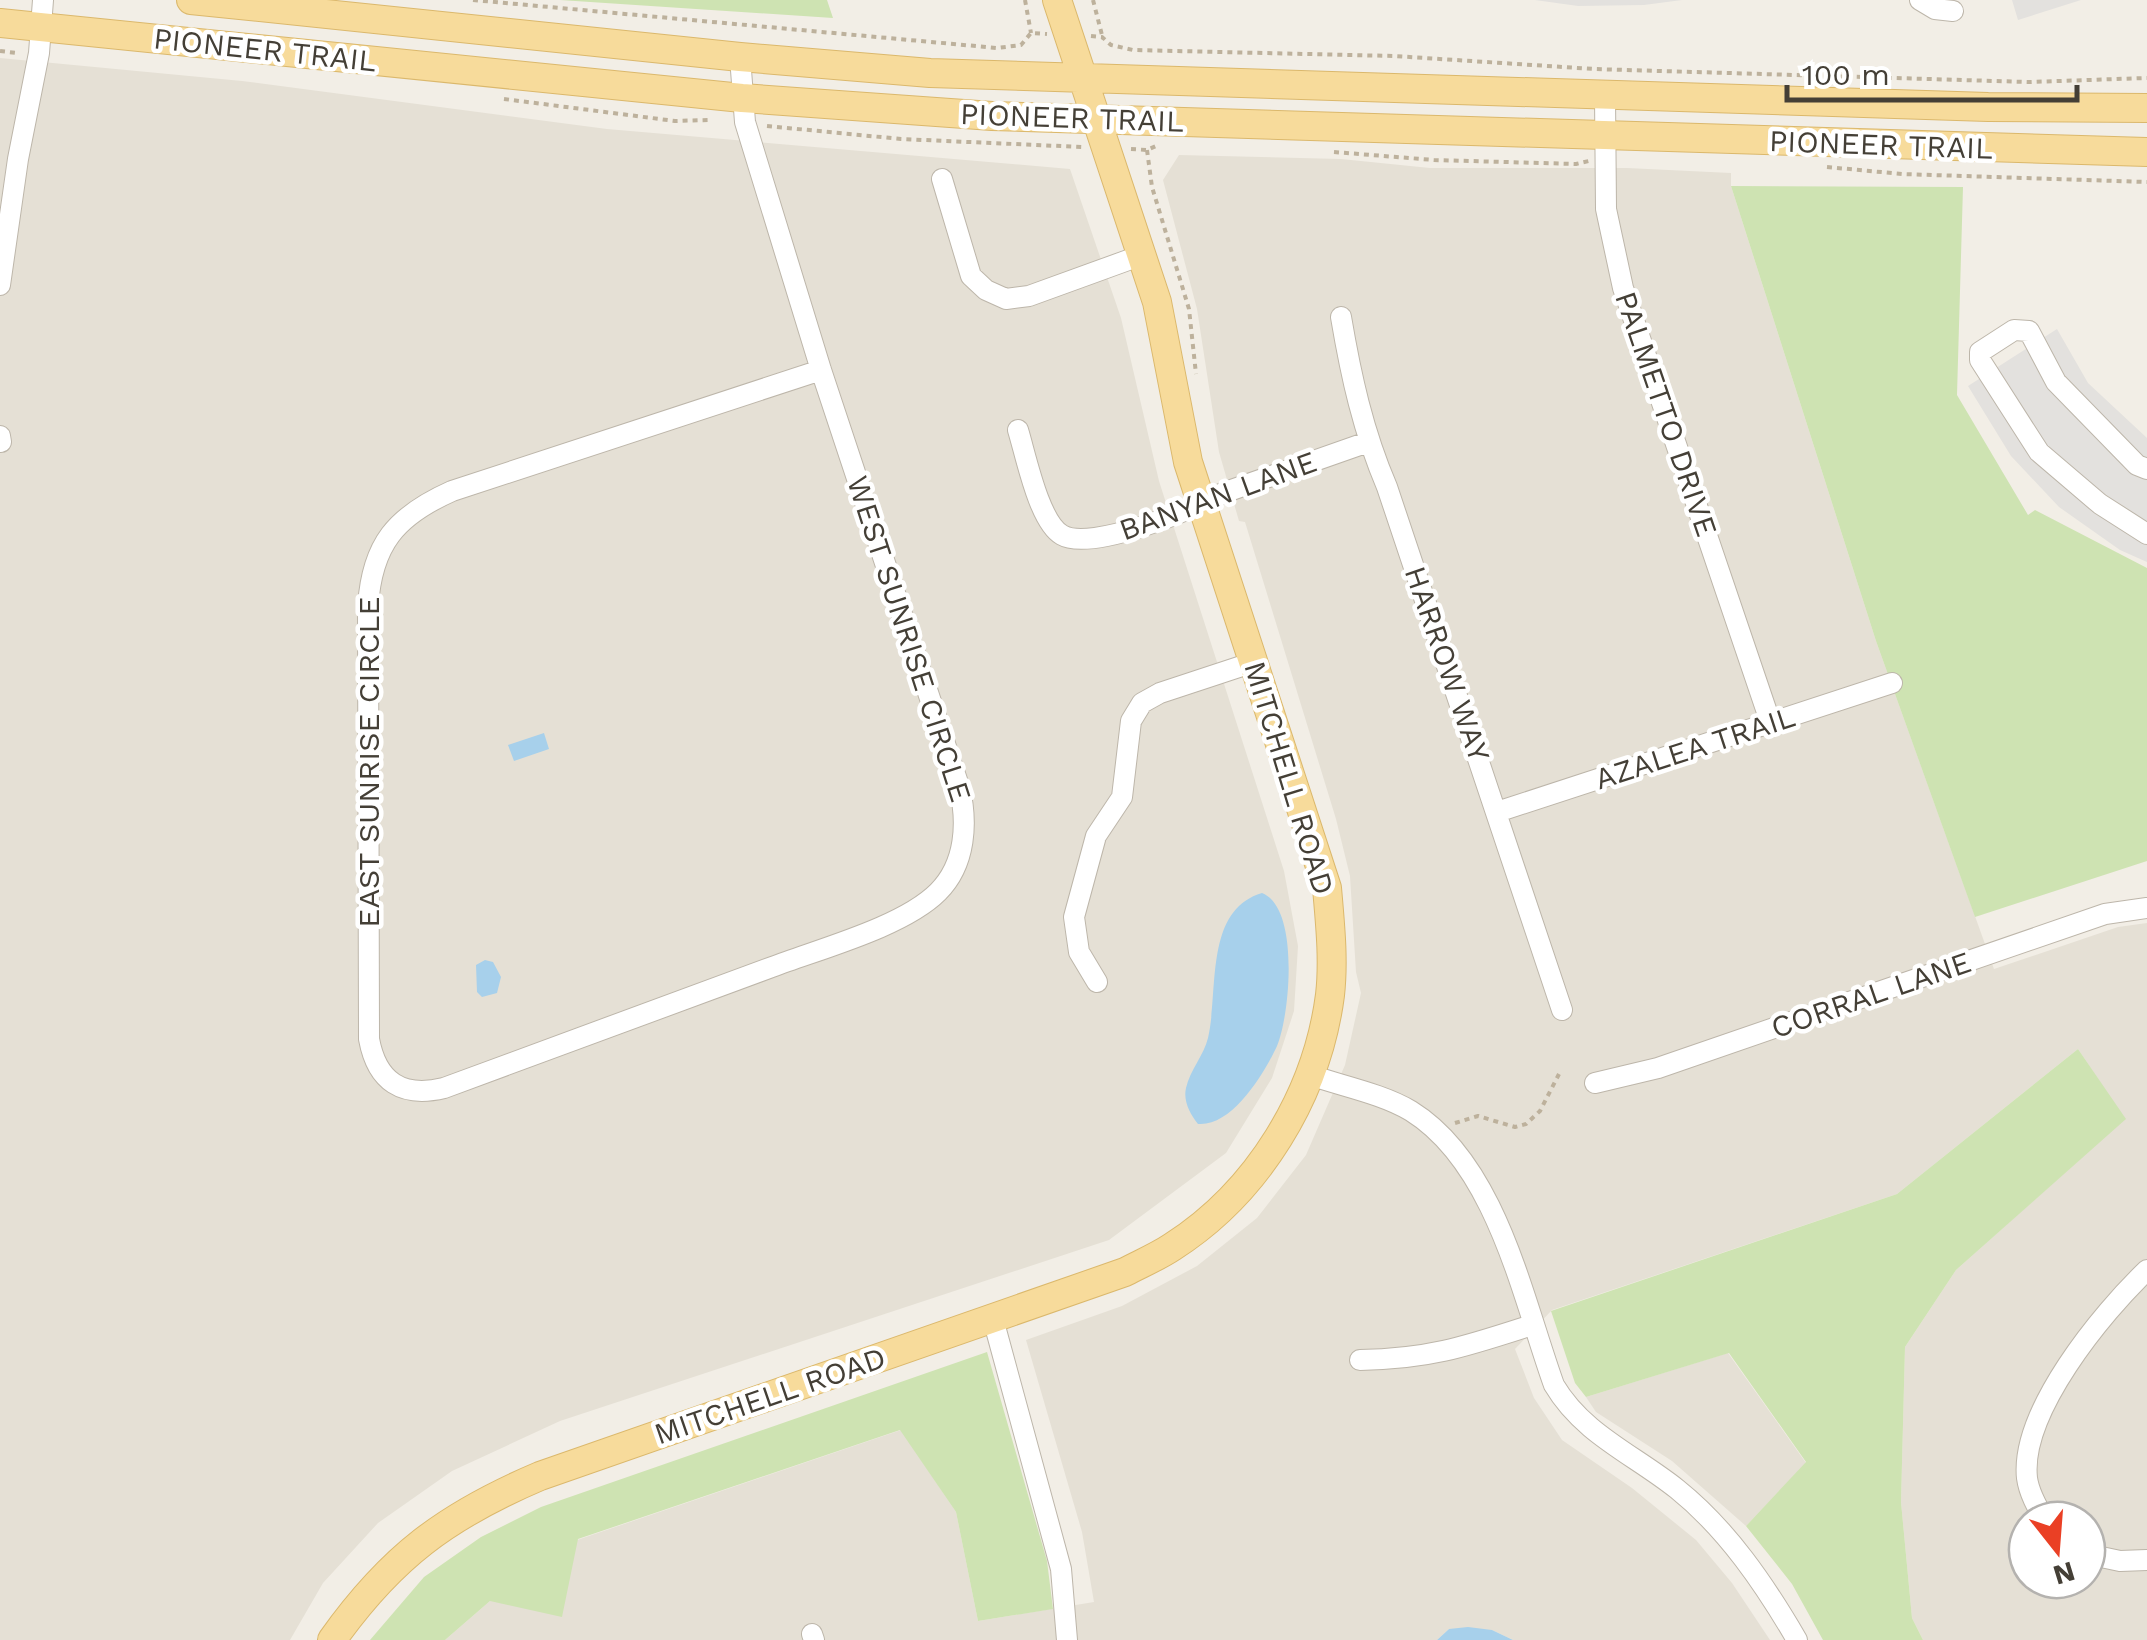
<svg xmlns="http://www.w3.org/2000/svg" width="2147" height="1640" font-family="'Work Sans',sans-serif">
<rect width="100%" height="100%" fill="#f2eee6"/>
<path fill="#e5e0d5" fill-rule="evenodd" d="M0,58l242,23 365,48 463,40 51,149 38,163 125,390 14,75 -4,65 -22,67 -46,75 -117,87 -549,181 -108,50 -74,52 -55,60 -33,57h-290z
M1179,155l162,4 89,9h197l104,5v13l145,455 118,328 124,-42 29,-4v717h-224l-11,-22 -11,-116 4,-155 51,-77 169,-151 -47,-70 -181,145 -345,116 -37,39 19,49 28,42 70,48 64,52 36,43 38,57h-257l-21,-10 -43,-1 -12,11h-992l45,-39 87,-61 324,-110 55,82 22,109 116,-19 -12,-70 -56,-192 96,-34 75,-40 60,-48 49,-63 39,-90 16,-72 -5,-21 -6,-96 -14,-57 -91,-297 -6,-1 -20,-69 -22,-143 -34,-129zM2027,1520h60v60h-60z
M1728,1353l78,110 -60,63 -74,-65 -76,-49 -10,-15z"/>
<path fill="#cee3b2" d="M560,0h267l6,18z
M1731,186l232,1 -6,208 71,120 7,-5 112,58v293l-172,56 -99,-276z
M2078,1049l48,70 -170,151 -51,77 -4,155 11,116 11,22h-100l-31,-56 -46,-58 60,-64 -77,-109 -143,44 -11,-14 -24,-72 346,-117z
M987,1352l60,209 6,48 -75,12 -22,-109 -56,-82 -322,109 -16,78 -72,-16 -45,39h-75l54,-63 57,-40 60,-30z"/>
<path fill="#e3e1de" d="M1535,0h147l-38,5 -66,1z
M2012,0h69l-63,20z
M2057,329l31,54 59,55v124l-27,-12 -61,-43 -48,-51 -43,-70z"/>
<path fill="#a7d0eb" d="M544,733l5,16 -35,12 -6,-16z
M1262,893c38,15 28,122 15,153 -13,28 -45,81 -79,78 -8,-10 -15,-23 -12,-36 4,-18 18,-33 22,-50 11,-47 -4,-128 54,-145z
M485,960l8,2 8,15 -4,16 -15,4 -5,-5 -1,-27z
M1468,1627l24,3 21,10h-76l12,-11z"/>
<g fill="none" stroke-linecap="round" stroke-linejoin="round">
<defs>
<path id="minor" d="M1920,0l15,9 18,2
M740,57l5,65 76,248 138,416c9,36 7,78 -21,106 -35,35 -119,57 -166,75 -109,40 -218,81 -328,121 -42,10 -67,-6 -75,-49l-1,-433c4,-62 28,-90 84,-115l369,-121
M1605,96l1,113 17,79 148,436
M942,179l29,97 15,14 20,9 23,-3 113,-41
M0,285l18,-126 21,-106 4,-53
M1341,317c10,59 22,114 46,170l175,523
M1018,430c8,26 21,92 44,105 29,17 132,-26 161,-42l145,-51
M0,436l1,6
M2147,469l-10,-4 -81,-83 -27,-51 -15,-1 -34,22v8l59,92 61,52 47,30
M1497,812l395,-129
M1097,982l-18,-30 -5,-35 22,-81 26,-39 9,-76 11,-18 18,-10 94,-31
M1310,1075c32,11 73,19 101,36 85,53 111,185 143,274 29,49 79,69 123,104 50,40 88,96 120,151
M1595,1083l63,-15 447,-154 42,-6
M993,1319l68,250 6,71
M1360,1360c70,-1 107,-14 172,-35
M2045,1520c-8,-13 -16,-27 -18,-42 -7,-66 75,-165 120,-208
M2087,1554l33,7 27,-1
M812,1634l2,6"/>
<path id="major" d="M191,0l549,57 190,16 1058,34 159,1
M0,23l742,75 250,18 1155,36
M332,1640c59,-83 114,-124 208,-164l585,-204c15,-8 32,-15 47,-25 86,-55 145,-152 158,-252 4,-35 0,-72 -3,-107l-139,-426 -31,-160 -100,-302"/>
</defs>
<use href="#minor" stroke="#bdb6aa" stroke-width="22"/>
<use href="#major" stroke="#dbb86c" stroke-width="30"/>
<path stroke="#bdb19c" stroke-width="4" stroke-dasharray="5 5" stroke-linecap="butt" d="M473,0l524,48 24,-3 10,-12 16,1
M1025,0l6,33
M1093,0l10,39
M1091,36l11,1 9,8 22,5 261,6 200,13 435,13 118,-4
M0,51l17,2
M504,99l171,22 33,-1
M767,126l134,13 181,8
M1131,149l16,1 9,-4
M1147,150l5,37 37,122 7,65
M1334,152l100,8 142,4 13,-3
M1827,167l75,7 245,8
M1455,1123l23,-7 37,11 11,-3 14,-13 19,-37"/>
<use href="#minor" stroke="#fff" stroke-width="20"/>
<use href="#major" stroke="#f7db9b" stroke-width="28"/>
</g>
<g text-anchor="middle" stroke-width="9" stroke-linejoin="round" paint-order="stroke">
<g font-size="30" fill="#443f36" stroke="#fff">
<text transform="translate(265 50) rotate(6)" y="10">PIONEER TRAIL</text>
<text transform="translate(1072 118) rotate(2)" y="10">PIONEER TRAIL</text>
<text transform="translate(1881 145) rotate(2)" y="10">PIONEER TRAIL</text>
<text transform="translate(1666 414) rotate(71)" y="10">PALMETTO DRIVE</text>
<text transform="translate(1218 496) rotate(-20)" y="10">BANYAN LANE</text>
<text transform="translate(909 639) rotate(72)" y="10">WEST SUNRISE CIRCLE</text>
<text transform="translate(1447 664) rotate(71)" y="10">HARROW WAY</text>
<text transform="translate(1695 748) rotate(-18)" y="10">AZALEA TRAIL</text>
<text transform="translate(369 762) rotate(-90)" y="10">EAST SUNRISE CIRCLE</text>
<text transform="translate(1289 778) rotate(73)" y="10">MITCHELL ROAD</text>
<text transform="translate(1871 995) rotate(-19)" y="10">CORRAL LANE</text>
<text transform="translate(770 1396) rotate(-19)" y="10">MITCHELL ROAD</text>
</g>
</g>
<g transform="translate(2057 1550) rotate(163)"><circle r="48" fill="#ffffff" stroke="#b4b2af" stroke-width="2.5"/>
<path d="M0-8L18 38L0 25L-18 38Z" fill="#ea4025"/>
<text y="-15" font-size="28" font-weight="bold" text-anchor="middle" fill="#443f36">N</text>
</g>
<path d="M1787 85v15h290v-15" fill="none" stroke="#443f36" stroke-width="5"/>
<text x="1802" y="85" font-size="30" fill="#443f36" stroke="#ffffff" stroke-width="8" paint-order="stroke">100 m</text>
</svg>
